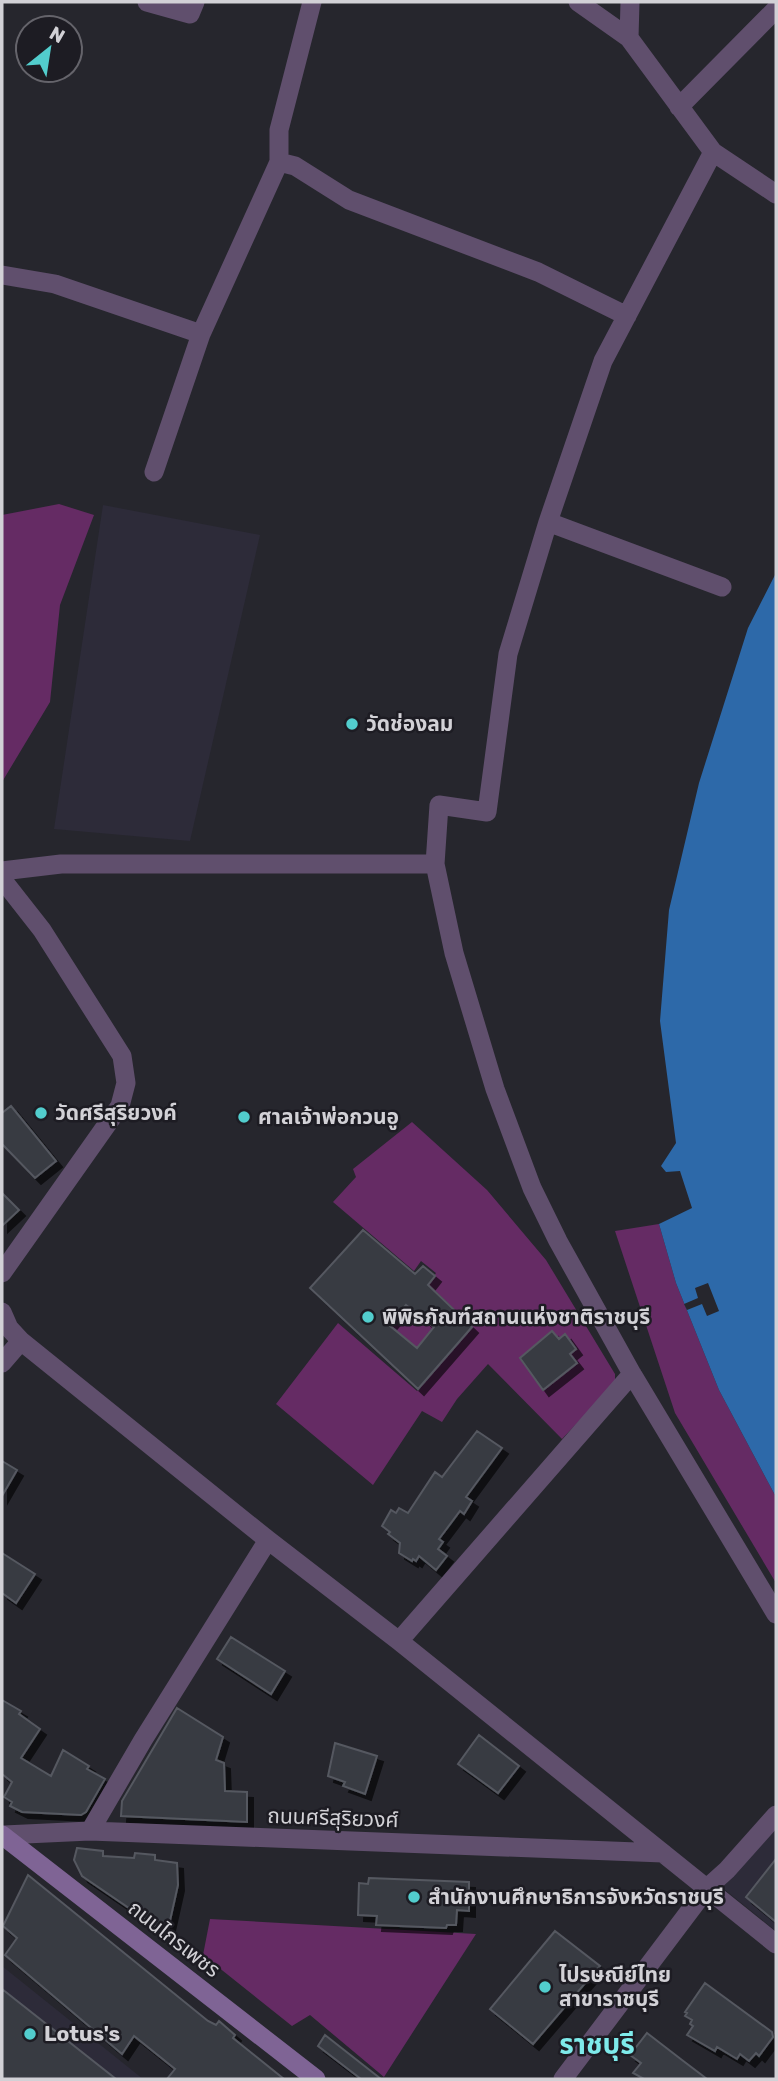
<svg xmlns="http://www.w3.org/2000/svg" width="778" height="2081" font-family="Rubik,'Noto Sans Thai',sans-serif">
<defs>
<filter id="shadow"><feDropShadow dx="6" dy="6" stdDeviation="0" flood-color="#0009"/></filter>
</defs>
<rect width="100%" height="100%" fill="#26262d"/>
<path fill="#2d2b39" d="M103,505l157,30 -70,306 -136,-12z
M776,1822v109l-57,-46z
M2,1966l141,113h-141z"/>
<path fill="#652b64" d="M59,504l35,11 -34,90 -10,97 -48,80v-267z
M412,1122l75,68 59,70 69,114v9l-53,56 -74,-75 -31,35 -15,23 -20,-11 -49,74 -97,-81 62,-81 79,68 52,-61 -41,-45 8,-12 -15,-12 -7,10 -81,-69 23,-25 -3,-8z
M659,1224l17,59 43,107 57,107v86l-101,-170 -60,-182z
M406,1305l28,22 -17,21 -28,-23z
M210,1919l266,15 -92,143 -74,-62 -18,11 -89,-71z"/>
<path fill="#2d69a9" d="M776,573v924l-57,-107 -43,-107 -17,-59 33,-16 -12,-37 -14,1 -5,-6 15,-23 -16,-122 9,-111 30,-127 49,-155z"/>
<path fill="#26262d" d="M708,1283l11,28 -12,5 -5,-12 -15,6 -3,-6 14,-6 -3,-10z"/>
<path fill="#383b43" stroke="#555860" stroke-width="2" fill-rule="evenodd" filter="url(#shadow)" d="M11,1106l45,55 -21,17 -33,-34v-31z
M2,1193l17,17 -17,16z
M363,1230l52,44 8,-8 12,10 -7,9 44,42 -54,62 -108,-101zM406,1305l28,22 -17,21 -28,-23z
M552,1331l7,8 6,-5 11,15 -6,5 7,9 -34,27 -23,-32z
M477,1431l25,17 -36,49 6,4 -8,13 -4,-3 -21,28 4,3 -5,7 9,7 -11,14 -17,-14 -3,5 -3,-2 -1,2 -13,-8 1,-10 -12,-9 2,-2 -8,-6 9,-16 5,3 3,-5 9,5 27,-41 7,5z
M2,1461l15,9 -15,26z
M2,1553l33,21 -19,29 -14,-10z
M231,1637l54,34 -14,23 -54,-35z
M2,1700l19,11 -2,3 21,15 -19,29 30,18 12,-26 26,16 -2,3 18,10 -19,33 -5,3 -59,-3 -12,-6 2,-4 -8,-5 8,-15 -10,-8z
M177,1708l46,29 -7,23 8,3 1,28 22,1v30l-126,-6 1,-15z
M479,1735l40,31 -21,27 -40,-29z
M335,1743l42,13 -12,38 -22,-8 2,-4 -17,-6z
M77,1848l26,3v5l31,2 1,-5 20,2v5l22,3 1,22 -11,49 -85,-58 -8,-16z
M776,1859v63l-30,-25z
M28,1875l180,146 8,4 3,-4 16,14 -2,3 51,41h-117l8,-10 -41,-33 -12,18 -117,-99 12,-17 -14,-12z
M369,1878l100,4v29l-12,-1 -1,15h-9l-1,3 -70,-3 1,-9 -19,-1 1,-32 9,1z
M555,1931l45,35 -67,78 -43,-35z
M705,1983l67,49 1,5 -14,19 -3,-3 -7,8 -9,-7 -3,5 -20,-12 -2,4 -28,-16 6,-9 -3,-2 2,-4 -7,-4 2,-3 -2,-1z
M2,1989l114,90h-114z
M647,2033l35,27 25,19h-63l-11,-6 8,-10 -11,-8z
M325,2035l56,44h-20l-43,-33z"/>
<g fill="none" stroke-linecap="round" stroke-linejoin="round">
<path stroke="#604f6d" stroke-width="19" d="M147,2l43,12 5,-12
M578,2l51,36
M630,2l-1,36 84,114
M679,107l97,-98
M279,162l16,4 54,34 189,72 89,44
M776,194l-63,-42 -110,209 -55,161 -40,132 -21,158 -48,-7 -4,59 19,89 41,136 37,99 26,53 74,133 144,240
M2,275l53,9 146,50
M154,472l47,-138 78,-172v-32l33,-128
M548,522l174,65
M2,871l59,-7h374
M2,879l40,51 80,126 4,27 -6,23 -118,167
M2,1312l7,16 12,13 247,199 131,101 377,303
M2,1363l19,-22
M399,1641l233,-267
M90,1831l53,-91 125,-200
M4,1835l86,-4 573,22
M563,2079l144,-191 20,-18 49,-55"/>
<path stroke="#7f6495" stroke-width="19" d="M2,1835l314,244"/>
</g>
<g fill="#52cdcd" stroke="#1d1c23" stroke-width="2.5">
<circle cx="352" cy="724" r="7"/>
<circle cx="41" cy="1113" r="7"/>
<circle cx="244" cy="1117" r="7"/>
<circle cx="368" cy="1317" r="7"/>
<circle cx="414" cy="1897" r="7"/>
<circle cx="545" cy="1987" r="7"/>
<circle cx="30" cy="2034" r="7"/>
</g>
<g text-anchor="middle" stroke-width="5" stroke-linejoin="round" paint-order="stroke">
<g font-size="21" font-weight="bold" fill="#d2d1d6" stroke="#1d1c23" text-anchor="start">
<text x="366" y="731">วัดช่องลม</text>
<text x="55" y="1120">วัดศรีสุริยวงค์</text>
<text x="258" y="1124">ศาลเจ้าพ่อกวนอู</text>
<text x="382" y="1324">พิพิธภัณฑ์สถานแห่งชาติราชบุรี</text>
<text x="428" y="1904">สำนักงานศึกษาธิการจังหวัดราชบุรี</text>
<text x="559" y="1982">ไปรษณีย์ไทย<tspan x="559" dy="24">สาขาราชบุรี</tspan></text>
<text x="44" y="2041">Lotus's</text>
</g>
<g font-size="21" fill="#d2d1d6" stroke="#1d1c23">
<text transform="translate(333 1818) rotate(2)" y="7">ถนนศรีสุริยวงศ์</text>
<text transform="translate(174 1939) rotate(38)" y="7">ถนนไกรเพชร</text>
</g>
<g font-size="28" font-weight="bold" fill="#7eeaea" stroke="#1d1c23">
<text x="597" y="2054">ราชบุรี</text>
</g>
</g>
<rect width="778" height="2081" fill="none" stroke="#d2d1d6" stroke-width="7"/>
<g transform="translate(49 49) rotate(30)"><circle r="33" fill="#1d1c23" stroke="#65646b" stroke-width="2"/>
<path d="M0-5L12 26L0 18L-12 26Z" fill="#52cdcd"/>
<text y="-10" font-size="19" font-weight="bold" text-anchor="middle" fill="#d2d1d6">N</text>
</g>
</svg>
